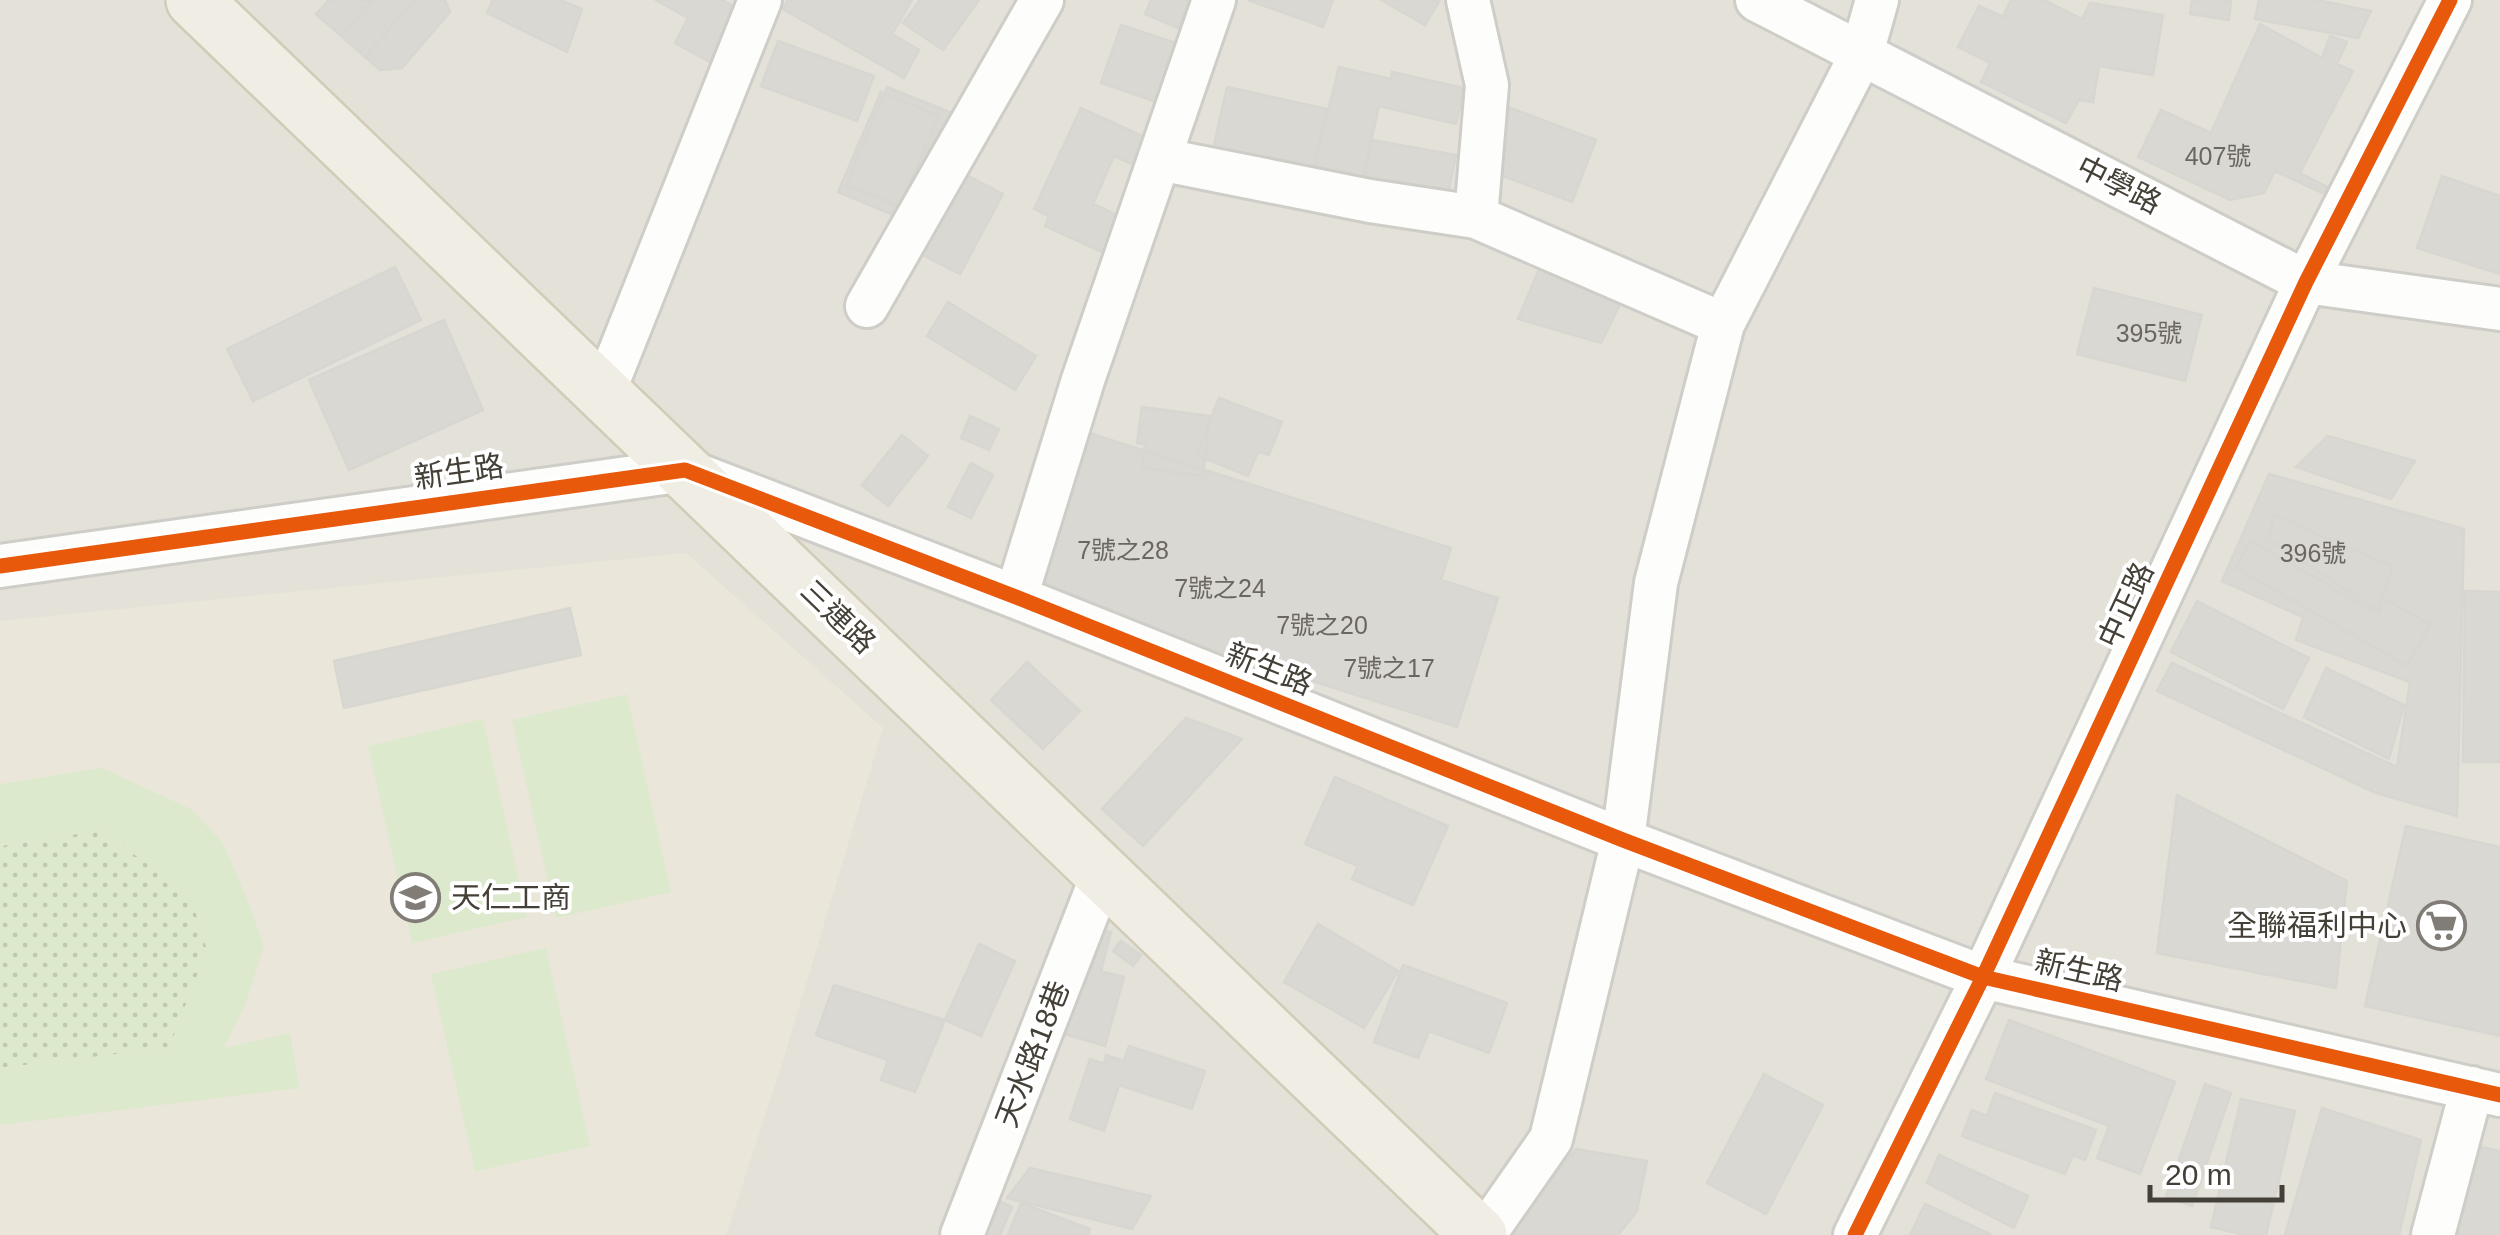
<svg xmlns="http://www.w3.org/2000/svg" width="2500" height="1235" font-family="Helvetica,'Noto Sans TC',sans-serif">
<defs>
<pattern id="grass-dots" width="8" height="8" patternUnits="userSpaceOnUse" patternTransform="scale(2.5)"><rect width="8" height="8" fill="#dce9cc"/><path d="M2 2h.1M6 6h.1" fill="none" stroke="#bec9b0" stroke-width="1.8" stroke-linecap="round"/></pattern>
</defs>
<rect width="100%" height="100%" fill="#f0efea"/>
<path fill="#e3e1d8" d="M0,0h2500v1235h-2500z"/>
<path fill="#eae7da" d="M686,553l197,175 -102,339 -55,168h-726v-614z"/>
<path fill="url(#grass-dots)" d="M102,830l89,67 16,53 -38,98 -169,20v-222z"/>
<path fill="#dce9cc" d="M627,694l44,198 -115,26 -44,-198z
M483,719l44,198 -115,26 -44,-197z
M102,768l89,41 32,34 27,63 14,40 -19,59 -21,43 66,-15 9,55 -299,37v-57l169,-20 38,-99 -16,-52 -89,-67 -102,16v-62z
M546,948l44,198 -115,25 -44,-197z"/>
<path fill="#dad8d3" stroke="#d8d6d0" stroke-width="2.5" d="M329,0h44l-32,36 -25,-22z
M373,0h42l-50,57 -24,-21z
M415,0h30l5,12 -48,56 -22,2 -15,-13z
M493,0h67l22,9 -15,43 -80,-39z
M656,0h66l16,9 -28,53 -35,-19 13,-25z
M788,0h124l-20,34 27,16 -15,28 -121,-69z
M920,0h59l-36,50 -40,-27z
M1151,0h39l-12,28 -33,-14z
M1248,0h85l-10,27z
M1381,0h59l-15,25z
M2011,0h33l38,19 8,-16 73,12 -10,60 -54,-9 -6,36 -14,-2 -13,23 -85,-41 9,-19 -32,-16 21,-41 24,11z
M2192,0h39l-2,20 -39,-6z
M2259,0h58l54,11 -13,27 -103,-19z
M2260,24l62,34 8,-22 17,6 -10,22 16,7 -53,102 35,18 -2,7 -58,-27 -11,22 -34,7 -92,-43 23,-47 50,23z
M1121,25l64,21 -20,59 -64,-22z
M778,41l96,35 -17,45 -96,-35z
M1339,67l52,12 1,-7 72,16 -8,36 -77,-18 -18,79 -48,-13z
M887,87l70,28 -41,98 -70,-28z
M1227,87l100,22 -14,63 -100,-22z
M881,92l58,24 -43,100 -58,-24z
M1508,107l88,33 -24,62 -88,-33z
M1081,108l70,32 -12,27 -25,-11 -21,48 37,17 -17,36 -68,-31 4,-10 -15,-7z
M1372,140l84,15 -10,49 -83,-14z
M949,166l54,28 -43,80 -43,-22z
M2442,176l58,20v78l-83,-26z
M1542,262l85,28 -26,53 -83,-24z
M395,267l26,53 -168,81 -26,-52z
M2094,288l108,27 -17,66 -108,-27z
M948,302l88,54 -21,34 -88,-54z
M444,320l39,90 -134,60 -40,-90z
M1219,398l63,24 -13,33 -11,-3 -10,24 -52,-21z
M1142,407l68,9 -7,60 -61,-8 3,-24 -8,-1z
M970,416l29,13 -10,21 -28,-12z
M1070,427l381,121 -10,32 57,18 -41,129 -438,-139z
M902,435l26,21 -40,50 -26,-21z
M2328,436l87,25 -24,38 -95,-32z
M971,463l22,12 -22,43 -23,-11z
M2269,474l195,55 -7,287 -81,-23 -219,-102 15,-28 225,104 13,-85 -114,-42 7,-23 -81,-36z
M2274,515l119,52 -15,43 -110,-71z
M2251,541l128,73 8,-14 44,25 -24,41 -171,-98z
M2465,591l35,1v170h-37z
M2197,601l112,57 -26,51 -112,-57z
M570,608l11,47 -237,53 -10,-47z
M1027,662l53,49 -37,38 -52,-49z
M2326,668l78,37 -15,54 -85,-42z
M1186,718l56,21 -99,107 -41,-37z
M1335,777l113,49 -35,79 -61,-26 6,-13 -53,-22z
M2177,795l170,86 -11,107 -179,-35z
M2406,826l94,21v189l-135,-30z
M1318,924l80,47 -34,57 -80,-46z
M1083,925l28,7 -10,39 23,6 -19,69 -51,-15z
M1121,941l20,14 -8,11 -20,-15z
M979,944l36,17 -34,75 -36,-16z
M1403,965l104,38 -18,50 -60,-22 -11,27 -44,-16z
M834,985l111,35 -30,72 -34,-12 7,-20 -72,-25z
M2009,1020l166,62 -35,92 -43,-16 12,-32 -123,-47z
M1129,1046l76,25 -13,38 -73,-24 -15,46 -34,-12 20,-60 14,5 2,-9 18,6z
M1764,1074l59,31 -57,109 -59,-31z
M2205,1084l26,9 -39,113 -26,-9z
M1995,1093l101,37 -11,30 -12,-5 -8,19 -103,-38 10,-26 15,6z
M2241,1099l54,12 -29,124h-20l-35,-8z
M2322,1108l99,32 -22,95h-114z
M2476,1146l24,5v84h-46z
M1576,1149l71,12 -10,50 -19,24h-102l-6,-4z
M1939,1155l89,41 -14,32 -87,-45z
M1030,1168l121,28 -19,33 -125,-31z
M971,1189l41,18 -12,28h-49z
M1021,1203l69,26 -2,6h-80z
M1925,1204l67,31h-82z"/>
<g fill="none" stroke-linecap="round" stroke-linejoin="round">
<defs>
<path id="minor" d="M1468,0l19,85 -11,132
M1757,0l549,282 194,27
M1159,159l211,42 106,16 247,107
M867,306l175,-306
M604,392l156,-392
M0,566l685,-96 331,127 607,243 360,137 517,118
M1016,597l67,-217 131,-380
M962,1235l141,-362
M1484,1235l67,-96 72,-299 33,-257 67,-259 139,-271 15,-53
M1855,1235l128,-258 323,-695 144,-282
M2433,1235l39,-147"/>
<path id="major" d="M194,0l1285,1235"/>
</defs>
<use href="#minor" stroke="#cecdc8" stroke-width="48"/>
<use href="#major" stroke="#d1cbb8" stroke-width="60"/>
<use href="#minor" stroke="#fdfdfc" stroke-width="42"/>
<use href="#major" stroke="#f0ede4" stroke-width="55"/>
<defs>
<path id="cycleway" d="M0,566l685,-96 331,127 607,243 360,137 517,118
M1855,1235l128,-258 323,-695 144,-282"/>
</defs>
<use href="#cycleway" stroke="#fff" stroke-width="21"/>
<use href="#cycleway" stroke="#e8590c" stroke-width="15"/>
</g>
<defs>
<symbol id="university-ring" viewBox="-11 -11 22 22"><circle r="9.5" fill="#fff" stroke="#817d76" stroke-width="1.5"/><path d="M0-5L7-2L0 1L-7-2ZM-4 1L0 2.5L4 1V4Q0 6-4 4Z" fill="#817d76"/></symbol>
<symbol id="supermarket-ring" viewBox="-11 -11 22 22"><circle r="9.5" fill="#fff" stroke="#817d76" stroke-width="1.5"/><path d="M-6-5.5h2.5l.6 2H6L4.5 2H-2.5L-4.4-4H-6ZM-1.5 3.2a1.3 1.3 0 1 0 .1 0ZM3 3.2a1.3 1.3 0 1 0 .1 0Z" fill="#817d76"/></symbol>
</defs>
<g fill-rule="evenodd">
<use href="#university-ring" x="388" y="870" width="55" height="55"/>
<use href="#supermarket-ring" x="2414" y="898" width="55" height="55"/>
</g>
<g text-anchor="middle" stroke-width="8" stroke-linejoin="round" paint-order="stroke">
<g font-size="25" fill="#6b675f">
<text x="2218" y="165">407號</text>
<text x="2149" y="342">395號</text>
<text x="1123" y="559">7號之28</text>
<text x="2313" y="562">396號</text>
<text x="1220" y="597">7號之24</text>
<text x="1322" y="634">7號之20</text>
<text x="1389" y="677">7號之17</text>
</g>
<g font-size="30" fill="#454037" stroke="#fff">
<text transform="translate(2119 185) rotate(27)" y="10">中學路</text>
<text transform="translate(459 472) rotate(-8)" y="10">新生路</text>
<text transform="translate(2126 605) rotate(-65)" y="10">中正路</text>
<text transform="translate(838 617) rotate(44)" y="10">三連路</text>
<text transform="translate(1269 669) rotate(22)" y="10">新生路</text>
<text transform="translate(2079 971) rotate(13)" y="10">新生路</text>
<text transform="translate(1033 1054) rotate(-69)" y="10">天水路18巷</text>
</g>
<g font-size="30" fill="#454037" stroke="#fff" text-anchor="start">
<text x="451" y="908">天仁工商</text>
<text x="2407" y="936" text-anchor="end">全聯福利中心</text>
</g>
</g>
<path d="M2150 1185v15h132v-15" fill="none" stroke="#454037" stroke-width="5"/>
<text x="2165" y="1185" font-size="30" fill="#454037" stroke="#ffffff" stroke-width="8" paint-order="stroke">20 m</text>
</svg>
